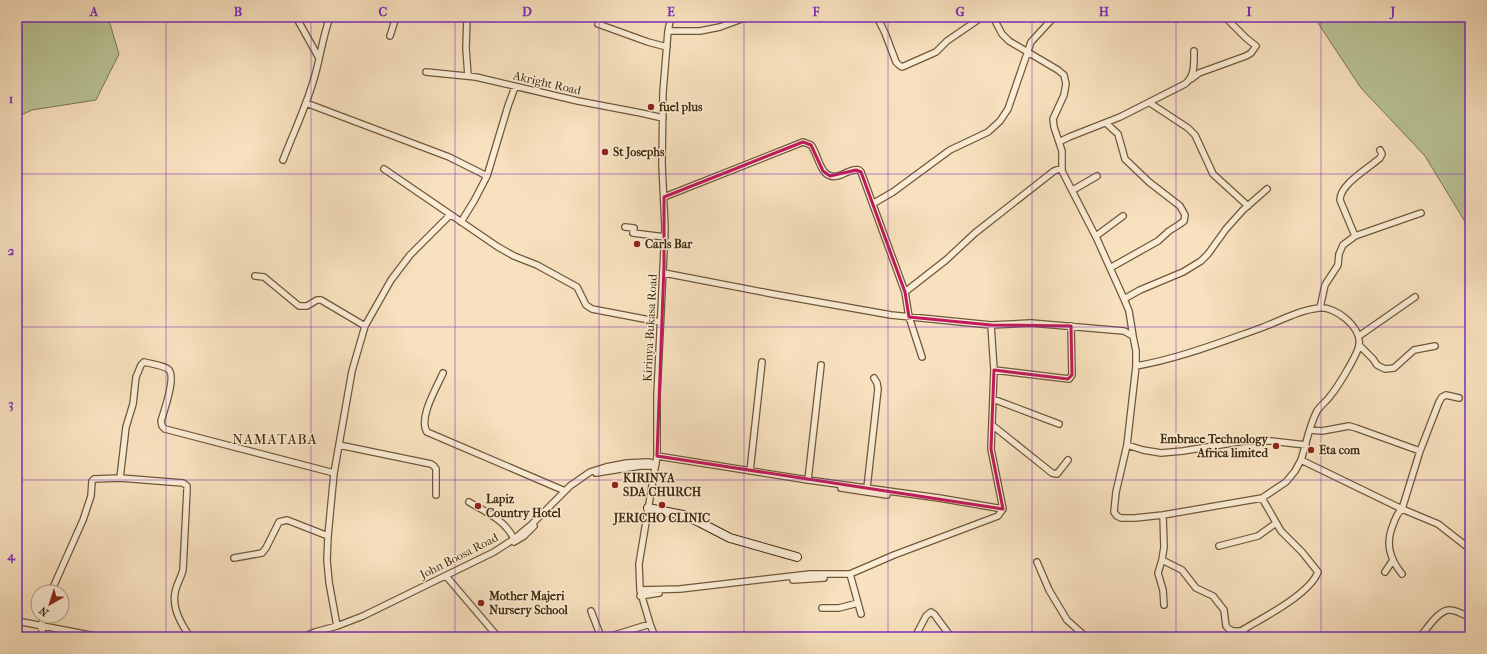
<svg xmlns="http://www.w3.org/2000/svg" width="1487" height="654" font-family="'IM FELL French Canon',serif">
<rect width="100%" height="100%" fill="#f8e1bf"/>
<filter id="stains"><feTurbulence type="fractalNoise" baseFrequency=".005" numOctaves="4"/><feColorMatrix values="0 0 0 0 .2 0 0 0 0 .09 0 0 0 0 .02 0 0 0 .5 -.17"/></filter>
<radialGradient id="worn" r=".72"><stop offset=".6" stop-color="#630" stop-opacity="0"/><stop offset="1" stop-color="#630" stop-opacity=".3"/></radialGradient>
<path fill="#b9c395" stroke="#7d7650" d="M17,17h91l11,37 -23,46 -64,10 -15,7z
M1314,17h156v213l-45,-74 -64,-68z"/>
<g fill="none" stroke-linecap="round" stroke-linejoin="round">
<defs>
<path id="street" d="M296,17l23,41
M467,17l-1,31 2,28
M877,17l8,16 11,29 3,3 3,2 34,-15 11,-11 35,-24
M993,17l9,17 7,7 49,29 6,5 2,9 -2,11 -11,24 1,8 8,24v20l35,68 27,60 5,12 4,25
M598,24l50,18 19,5
M668,31h32l20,-4 27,-10
M390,36l6,-19
M426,72l50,5 102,24 63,12 22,5
M1191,79l8,-6 47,-17 5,-3 5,-7 -10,-8 -21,-21
M306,103l143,54 38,19
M1150,103l38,25 7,7 18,39 35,32
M1106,123l12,11 7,25 24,23 31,24 5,9 -1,6 -4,3 -11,7 -11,10 -48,27
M1059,142l10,-5 51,-20 65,-33c10,-8 9,-20 9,-33
M283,160c10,-26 22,-51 30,-78 7,-21 9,-44 17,-65
M384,169l114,78 16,9 23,9 40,22 9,18 6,4 68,13
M1073,190l24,-14
M664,197l139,-55 8,3c9,12 9,38 30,30 6,-3 12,-6 18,-5l2,2 44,120 4,25 13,40
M874,203l19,-11 57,-42 38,-18 12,-11 8,-12 23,-67 23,-25
M461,222l13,-21 13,-25 21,-70 7,-19
M625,227l9,1 -1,5 32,4
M1096,236l27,-20
M1355,236l-15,-36c0,-16 29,-32 40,-42l2,-4 -2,-4
M664,273l109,21 118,21 100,10 40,-2 93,8 9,5 3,15v15l-9,79 -11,47 -2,20 3,4 4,2h14l28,-3 99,-17 24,-16 9,-11 6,-11 101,49c-5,4 -7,10 -9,16 -8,19 -3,34 9,49
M255,276l9,1 35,29h8l10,-6h4l44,26
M905,292l41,-32 29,-27 79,-62 8,-3
M1124,299l16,-9 43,-18 18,-11 7,-7 18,-25 17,-19 24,-21
M1320,308l5,-23 13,-20 1,-11 4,-9 12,-9 66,-23
M1359,336l56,-39
M1359,345l14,14 4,6 8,4 9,-1 20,-18 21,-4
M1136,366c42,-7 85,-24 125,-38 19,-7 38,-18 58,-20 16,-2 43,19 40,37 -1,9 -22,43 -28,50 -4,6 -10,10 -14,16 -8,15 -11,34 -16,49
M994,370l75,9 3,-4 -1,-49
M443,373c-6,14 -25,45 -16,59l138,59
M1459,398l-13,-3 -4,2 -3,5 -19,49 -18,58 36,15 32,25
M993,399l66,25
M992,425l60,48 5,1 11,-14
M1310,430l12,1 27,-5 7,2 64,23
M339,445l92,19 3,2 2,3v26
M1127,445l16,5 18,3 22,-2 61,-10h27l35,4
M657,456l151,24 131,18 64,11
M750,471l12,-109
M596,473l44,-7h15
M120,478l6,-51 7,-23 3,-27 5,-12 3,-3c7,2 18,3 24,7 9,6 -4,42 -7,52l1,5 3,3 169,44
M808,480l13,-115
M841,488l46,7
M867,488l11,-99 -1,-6 -3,-5
M469,502c17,10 36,18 45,37
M1163,515l1,32 -2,13 -4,13 5,17 1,15
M514,542l10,-6 10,-10
M1219,546l39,-10 18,-13
M234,558l28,-5 4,-5 13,-26 8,-2 41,16
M1162,560l20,10 14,18 17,8 11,14 2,16 3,3 4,2h8l10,6
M1037,562l12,28 18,30 19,17
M1385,572l8,-12
M850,574l11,40
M446,576l52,61
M793,580l31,-2
M640,590l40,-1 130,-15h40l44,-19 104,-39 5,-7 -12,-60 3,-79 -3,-45
M51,592l32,-72 8,-24 1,-15 2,-2 26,-1 63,5 4,3v4l-4,80c-2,8 -7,15 -8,23 -3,16 7,32 15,44
M640,596l19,-3
M822,608h17l19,-5
M591,611l10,26
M17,621l83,16
M337,626l-8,-44 -2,-22 1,-24 6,-63 18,-102 13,-45 26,-46 19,-25 40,-40
M1241,631c21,-13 68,-36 77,-59l-16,-20 -21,-21 -19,-33
M44,637l-3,-10 3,-11
M303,637l12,-5 22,-6 26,-10 131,-64 20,-13 18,-15 38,-38 20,-14 16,-5 21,-4 21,-1 8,2
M608,637l42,-13
M655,637l-5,-13 -10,-34 -1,-26 18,-108v-61l8,-167 -3,-64 1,-72 5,-61 3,-14
M915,637l11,-21 5,-4 3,2 17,23
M1074,637l7,-4
M1420,637c7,-8 19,-28 30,-27 5,0 10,3 15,5"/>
<path id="secondary" d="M648,508l35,7 16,7 31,16 67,19"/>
</defs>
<use href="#street" stroke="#6f5838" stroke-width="8"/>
<use href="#secondary" stroke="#412a0b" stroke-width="10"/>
<use href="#street" stroke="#faecd5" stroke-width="5.5"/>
<use href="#secondary" stroke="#faecd5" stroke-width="8"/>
</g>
<path fill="none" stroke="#c2185b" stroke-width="3" stroke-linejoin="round" d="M803,142l8,3 12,26 7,5 26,-6 5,2 44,120 4,25 82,8 80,1 1,49 -4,4 -74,-9 -3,79 12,60 -346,-53 7,-190v-69z"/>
<path fill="none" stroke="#7b2cbf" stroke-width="1" stroke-opacity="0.55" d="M166,17v620M311,17v620M455,17v620M599,17v620M744,17v620M888,17v620M1032,17v620M1176,17v620M1321,17v620M17,174h1453M17,327h1453M17,480h1453"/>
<g fill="#8f2418" stroke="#faecd5" stroke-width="1.5">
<circle cx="651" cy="107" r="4"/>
<circle cx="605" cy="152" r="4"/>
<circle cx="637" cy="244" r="4"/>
<circle cx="1276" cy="446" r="4"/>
<circle cx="1311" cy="450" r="4"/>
<circle cx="615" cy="485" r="4"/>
<circle cx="662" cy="505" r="4"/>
<circle cx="478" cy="506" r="4"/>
<circle cx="481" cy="603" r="4"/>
</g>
<g text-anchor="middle" stroke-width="3" stroke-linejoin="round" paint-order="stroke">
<g font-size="12" fill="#412a0b" stroke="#faecd5">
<text transform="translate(547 83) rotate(13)" y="4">Akright Road</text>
<text transform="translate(650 328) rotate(-87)" y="4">Kirinya-Bukasa Road</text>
<text transform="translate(459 556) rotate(-27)" y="4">John Boosa Road</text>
</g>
<g font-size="12" font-weight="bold" fill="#412a0b" stroke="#faecd5" text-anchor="start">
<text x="659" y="111">fuel plus</text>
<text x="613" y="156">St Josephs</text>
<text x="645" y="248">Carls Bar</text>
<text x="1268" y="443" text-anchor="end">Embrace Technology<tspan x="1268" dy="14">Africa limited</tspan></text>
<text x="1319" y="454">Eta com</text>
<text x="623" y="482">KIRINYA<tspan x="623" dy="14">SDA CHURCH</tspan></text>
<text x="486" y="503">Lapiz<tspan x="486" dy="14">Country Hotel</tspan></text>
<text x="662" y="522" text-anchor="middle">JERICHO CLINIC</text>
<text x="489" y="600">Mother Majeri<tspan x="489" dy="14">Nursery School</tspan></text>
</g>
<g font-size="14" letter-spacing="1" fill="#412a0b" stroke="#faecd5">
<text x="275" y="444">NAMATABA</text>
</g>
</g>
<rect width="1487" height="654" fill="none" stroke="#f8e1bf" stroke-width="44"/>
<g transform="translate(50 604) rotate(219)"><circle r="19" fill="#faecd5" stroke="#b09e84"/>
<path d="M0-3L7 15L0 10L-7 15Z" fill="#8f2418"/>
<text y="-6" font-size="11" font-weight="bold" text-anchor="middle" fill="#412a0b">N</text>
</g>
<rect x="22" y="22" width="1443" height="610" fill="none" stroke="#7b2cbf" stroke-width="1.5"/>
<g font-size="13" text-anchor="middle" font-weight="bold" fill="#7b2cbf">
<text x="94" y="16">A</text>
<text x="238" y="16">B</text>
<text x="383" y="16">C</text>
<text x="527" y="16">D</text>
<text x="671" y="16">E</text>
<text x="816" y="16">F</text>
<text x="960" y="16">G</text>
<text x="1104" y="16">H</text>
<text x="1249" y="16">I</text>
<text x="1393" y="16">J</text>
<text x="11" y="103">1</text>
<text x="11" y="255">2</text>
<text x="11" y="408">3</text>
<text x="11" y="560">4</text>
</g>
<rect width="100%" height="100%" filter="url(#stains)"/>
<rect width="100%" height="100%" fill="url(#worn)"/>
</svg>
